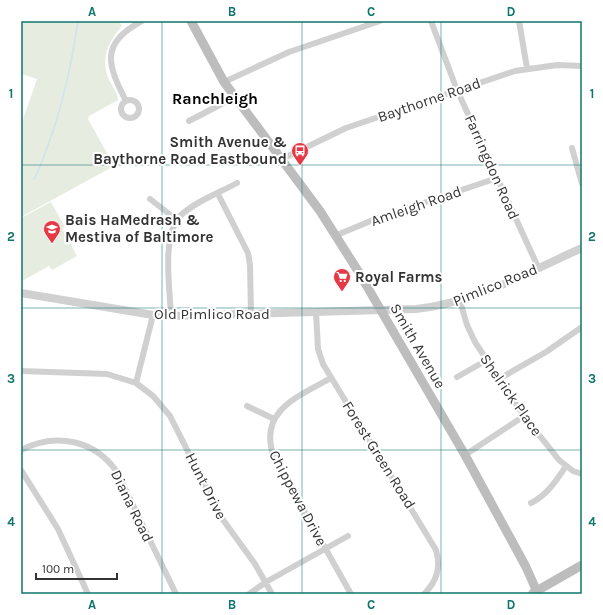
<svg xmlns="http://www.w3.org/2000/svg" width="603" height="615" font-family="Karla,sans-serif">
<rect width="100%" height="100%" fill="#fff"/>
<path fill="#e6ecdf" d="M21,21h98l3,5c-14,16 -22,33 -13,54 3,6 9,13 9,20l-29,16 -1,3 26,47 -93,51v-92l16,-46 -16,-5z
M51,202l14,25 -3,1 15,28 -25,14 -3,-4 -27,15 -1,-63z"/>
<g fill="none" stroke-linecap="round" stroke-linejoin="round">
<path stroke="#cfe2ee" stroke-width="1.5" d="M34,179c8,-14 12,-30 18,-45 13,-38 20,-73 26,-113"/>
<path stroke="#d0d0d0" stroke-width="6" d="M431,21l26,69 81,177
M519,21l8,47
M224,82l65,-30 91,-31
M121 109a9 9 0 1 1 18 0a9 9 0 1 1-18 0Z
M126,101c-19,-37 -26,-58 16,-80
M189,121l46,-24
M572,148l10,36
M282,159l64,-31 169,-57 42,-6 25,1
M218,194l30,59 2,12 1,49
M150,199l27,21
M337,235l36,-15 124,-42
M460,301l7,24 8,17 49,74 35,44 14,11 9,3
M316,312l2,37 5,15 113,186c5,18 1,31 -12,44
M171,316c-1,-26 -10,-82 10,-101 15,-14 38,-22 56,-32
M21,371l86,3 29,9 17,13 17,20 51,101 34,47 17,30
M457,377l30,-17
M331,378c-32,18 -74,33 -57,79l77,137
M499,379l47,-27 36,-25
M136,383l17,-68
M247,406l27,13
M21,450c35,-18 74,-10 96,22l59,122
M465,455l59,-39
M21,470l37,59 30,65
M531,503c16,-8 25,-22 35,-37
M249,594l17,-12 82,-46"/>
<path stroke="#d0d0d0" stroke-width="8" d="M21,293l132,22 18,1 245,-7c60,-6 112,-37 166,-61"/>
<path stroke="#bdbdbd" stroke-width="9" d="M191,21l33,61 96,129 38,60 107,184 61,112 12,27
M533,593l49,-28"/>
</g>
<path fill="none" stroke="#0f766e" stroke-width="1" stroke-opacity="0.55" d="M162,21v573M302,21v573M441,21v573M21,165h561M21,308h561M21,450h561"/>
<defs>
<symbol id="bus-pin" viewBox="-11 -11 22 30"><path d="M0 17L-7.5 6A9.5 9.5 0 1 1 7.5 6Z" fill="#e63946" stroke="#fff"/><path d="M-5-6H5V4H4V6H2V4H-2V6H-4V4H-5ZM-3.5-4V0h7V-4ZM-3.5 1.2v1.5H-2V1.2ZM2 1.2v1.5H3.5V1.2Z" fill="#fff"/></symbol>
<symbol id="school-pin" viewBox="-11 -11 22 30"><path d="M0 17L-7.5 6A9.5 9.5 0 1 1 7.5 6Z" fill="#e63946" stroke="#fff"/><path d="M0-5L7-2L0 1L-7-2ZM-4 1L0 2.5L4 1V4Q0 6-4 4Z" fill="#fff"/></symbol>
<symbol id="supermarket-pin" viewBox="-11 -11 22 30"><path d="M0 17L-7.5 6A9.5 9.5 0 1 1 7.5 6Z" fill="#e63946" stroke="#fff"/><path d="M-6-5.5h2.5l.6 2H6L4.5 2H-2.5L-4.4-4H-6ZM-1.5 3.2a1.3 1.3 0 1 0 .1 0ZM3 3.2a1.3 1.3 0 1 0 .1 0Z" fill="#fff"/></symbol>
</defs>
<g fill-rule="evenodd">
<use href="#bus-pin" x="290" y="141" width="20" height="27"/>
<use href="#school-pin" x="42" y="219" width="20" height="27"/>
<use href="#supermarket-pin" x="332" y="267" width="20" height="27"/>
</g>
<g text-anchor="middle" stroke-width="4" stroke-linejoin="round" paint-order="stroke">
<g font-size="15" fill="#333" stroke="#fff">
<text transform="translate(429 100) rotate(-19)" y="5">Baythorne Road</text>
<text transform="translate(492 167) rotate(66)" y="5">Farringdon Road</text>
<text transform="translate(416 206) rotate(-19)" y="5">Amleigh Road</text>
<text transform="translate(495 285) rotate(-22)" y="5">Pimlico Road</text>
<text x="212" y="319">Old Pimlico Road</text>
<text transform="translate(418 346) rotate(60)" y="5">Smith Avenue</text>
<text transform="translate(511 395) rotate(55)" y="5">Shelrick Place</text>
<text transform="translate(379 455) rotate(58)" y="5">Forest Green Road</text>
<text transform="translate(206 486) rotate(63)" y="5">Hunt Drive</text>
<text transform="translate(298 498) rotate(62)" y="5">Chippewa Drive</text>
<text transform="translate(132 506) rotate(64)" y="5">Diana Road</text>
</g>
<g font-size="15" font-weight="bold" fill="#333" stroke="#fff" text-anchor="start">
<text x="287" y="147" text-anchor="end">Smith Avenue &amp;<tspan x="287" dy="17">Baythorne Road Eastbound</tspan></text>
<text x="65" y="225">Bais HaMedrash &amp;<tspan x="65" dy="17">Mestiva of Baltimore</tspan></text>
<text x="355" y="282">Royal Farms</text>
</g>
<g font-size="16" font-weight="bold" fill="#000" stroke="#fff">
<text x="215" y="104">Ranchleigh</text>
</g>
</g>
<rect width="603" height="615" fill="none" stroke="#ffffff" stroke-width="44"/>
<path d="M36 573v6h81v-6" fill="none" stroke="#333333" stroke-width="2"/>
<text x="42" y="573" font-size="12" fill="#333333" stroke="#ffffff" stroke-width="3" paint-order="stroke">100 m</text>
<rect x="22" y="22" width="559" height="571" fill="none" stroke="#0f766e" stroke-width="1.5"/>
<g font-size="13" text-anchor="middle" font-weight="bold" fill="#0f766e">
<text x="92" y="16">A</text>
<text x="232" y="16">B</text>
<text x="371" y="16">C</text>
<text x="511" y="16">D</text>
<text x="11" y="98">1</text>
<text x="592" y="98">1</text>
<text x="11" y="241">2</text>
<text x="592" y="241">2</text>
<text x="11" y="383">3</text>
<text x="592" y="383">3</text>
<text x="11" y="526">4</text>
<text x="592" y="526">4</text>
<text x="92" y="609">A</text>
<text x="232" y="609">B</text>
<text x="371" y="609">C</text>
<text x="511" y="609">D</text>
</g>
</svg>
